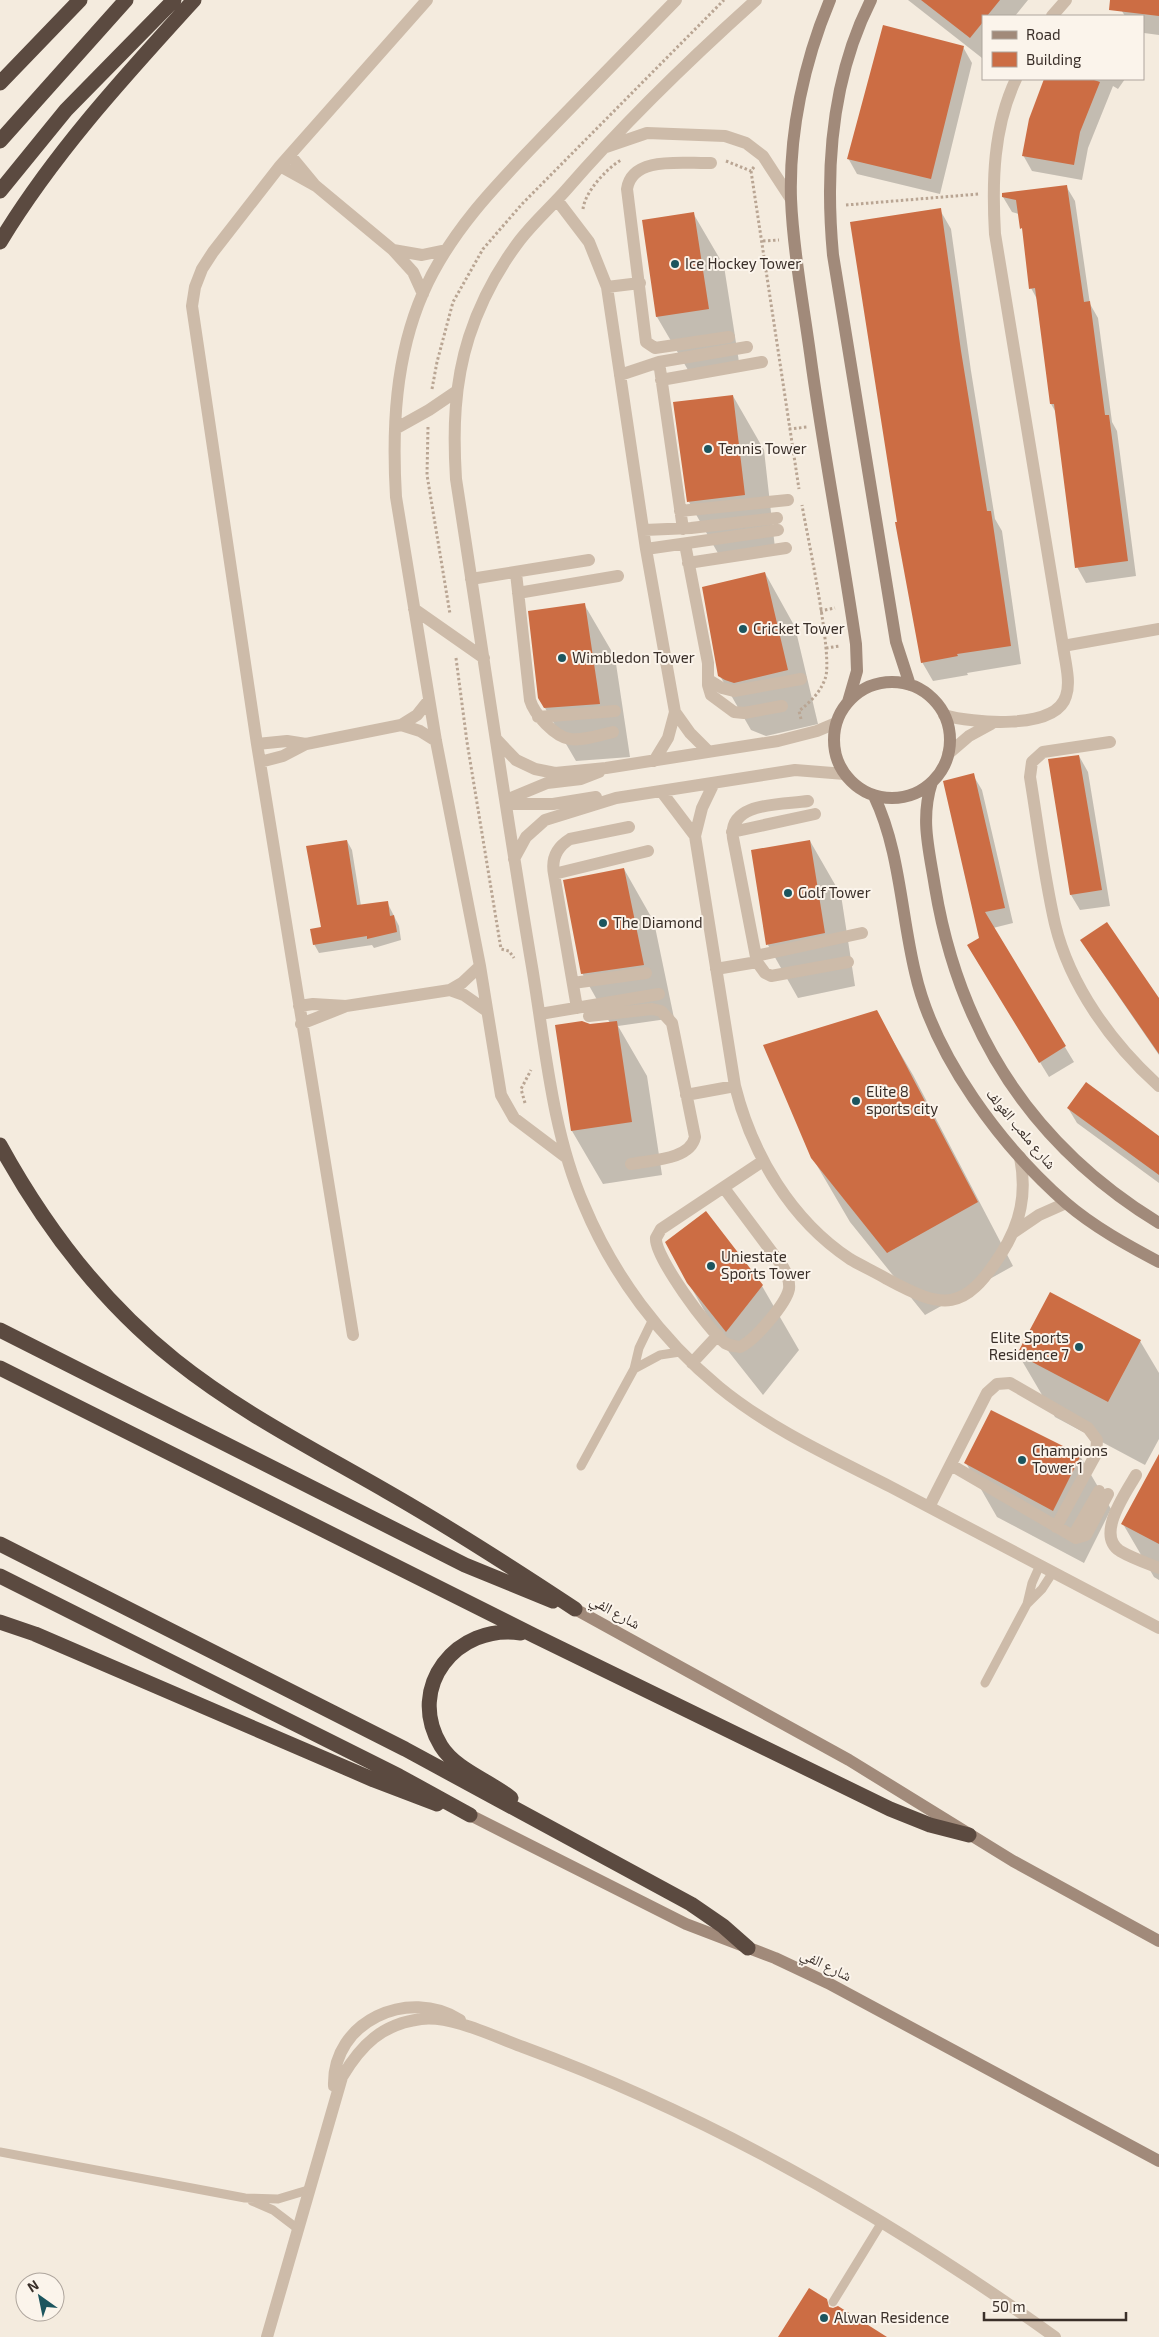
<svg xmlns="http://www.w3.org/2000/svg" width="1159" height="2337" font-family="'Exo 2','Noto Naskh Arabic',sans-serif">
<rect width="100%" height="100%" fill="#f4ebde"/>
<path fill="#0003" d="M908,0h120l-13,16h-32l-1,42z
M1115,0h44v35l-15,-2 -1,-17h-18z
M963,47l9,16 -32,131 -83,-20 -9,-16z
M1046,79h79l-7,10 -5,-3 -25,62 -6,32 -50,-9 -9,-16 7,-36z
M1066,186l9,15 15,103 8,14 14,104 5,9 19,145 -50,7 -9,-16 -20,-153 -6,-10 -13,-103 -7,-13 -7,-54 -5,-20 -7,-2 -9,-15z
M940,210l11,19 20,142 24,148 7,12 19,133 -54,9 1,2 -35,6 -11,-19 -24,-139z
M693,213l31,53 15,96 -51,8 -31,-53z
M733,396l31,54 11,98 -56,7 -30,-53z
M765,573l30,54 23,97 -52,12 -15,-6 -31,-54z
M584,604l31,53 15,100 -54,4 -31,-53z
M1079,756l9,16 22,134 -30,4 -9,-15 -22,-134z
M973,775l9,15 31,133 -20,5 81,134 -25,15 -71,-116 3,-23z
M347,841l5,9 9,56 26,-4 12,24 2,14 -27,8 -2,-3 -53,8 -5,-9 9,-16z
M810,841l31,54 14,91 -57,12 -30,-53z
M624,869l30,53 20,96 -56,8 29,50 15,99 -59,9 -31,-53 18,-106 20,-2 -28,-50z
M1082,941l77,59v55l-68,-99z
M876,1012l37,63 100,191 -88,49 -75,-93 -38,-65z
M1068,1108l91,29v46l-82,-60z
M706,1213l56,73 37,64 -36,45 -38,-48 -37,-65z
M1140,1341l19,32v66l-14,26 -90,-48 -37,-63z
M1080,1456l31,53 -27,54 -87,-46 -31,-54z
M1159,1457v123l-5,-3 -31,-53z"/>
<path fill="#cc6d44" d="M921,0h79l-13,16h-4v6l-13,16z
M1110,0h49v16l-50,-6z
M883,25l81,21 -33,133 -84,-20z
M1044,79h47l9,3 -20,50 -6,33 -52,-9 7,-37z
M1067,185l17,117 6,-1 15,114h4l19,146 -53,7 -21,-164h-4l-15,-116 -6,1 -7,-61 -2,1 -4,-29 -14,-3v-4z
M941,208l20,143 26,160h4l20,135 -54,8 1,2 -37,7 -26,-141h2l-47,-300z
M694,212l15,97 -53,8 -14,-97z
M733,395l12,100 -58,7 -14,-100z
M765,572l23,98 -54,13 -9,-3 -7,-4 -16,-89z
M585,603l15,101 -56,4 -6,-10 -10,-87z
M1079,755l23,135 -32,5 -22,-136z
M974,773l31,135 -20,4 81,134 -27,17 -72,-118 12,-7 -36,-157z
M347,840l10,65 31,-4 2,15 4,-1 3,17 -30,7v-3l-54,9 -3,-16 11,-2 -15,-81z
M810,840l15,93 -59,12 -15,-95z
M624,868l20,97 -63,9 -18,-94z
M1107,922l52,76v56l-79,-114z
M877,1010l101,192 -91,51 -76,-95 -48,-113z
M582,1021l8,3 27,-3 15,101 -61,9 -16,-106z
M1086,1082l73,54v39l-92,-67z
M706,1211l57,74 -37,47 -39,-49 -22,-41z
M1050,1292l91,48 -33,62 -91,-48z
M991,1410l90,45 -28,56 -89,-48z
M1159,1454v90l-38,-20z
M809,2288l18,11 2,8 4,1 5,-2 49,31h-109z"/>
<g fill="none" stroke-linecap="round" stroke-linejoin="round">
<path stroke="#b9a593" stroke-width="3" stroke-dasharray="2.5 2.5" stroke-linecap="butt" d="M726,161l25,10
M754,167l-3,4 48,318
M846,205l133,-11
M583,209c2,-17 23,-40 38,-49
M763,241l16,-1
M432,389l5,-27 16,-60 30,-53 39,-45 202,-204
M428,427l-1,48 23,139
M789,429l18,-2
M820,611l15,-3
M826,648l14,-2
M456,658l11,84 34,207 8,2 5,7
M801,719l-2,-8c11,-9 21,-18 26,-32 9,-21 -18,-144 -23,-174
M525,1103l-4,-14 10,-19"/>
<path stroke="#cdbba9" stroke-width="9" d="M634,1369l26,-14 20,-3
M581,1466l53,-97 5,-21 14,-29
M1027,1604l15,-15 11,-17
M985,1683l42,-79 5,-21 8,-18
M0,2152l245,46 33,1 30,-9
M252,2201l21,9 25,19
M833,2302l49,-80"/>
<path stroke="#cdbba9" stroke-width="12" d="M756,0c-67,60 -131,122 -190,190 -15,17 -32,32 -46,50 -22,29 -40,63 -51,97 -15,47 -16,94 -13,142 25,161 48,321 75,482 14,81 20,168 53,244 29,70 77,134 135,182 51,42 113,70 172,100 89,47 179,94 268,141
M1052,16l14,-16
M606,147l41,-14 78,3 21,7 17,13 28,43
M290,155l24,29
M711,163c-27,1 -79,-8 -84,26l19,153 9,6 74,-11
M280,166l36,20 77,64 20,22 10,22
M557,200l32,42 18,45 39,262 29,163 15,21 18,18
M393,250l29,5 24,-5
M607,287l33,-4
M659,362l24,167
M620,375l39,-13 88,-15
M661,380l101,-18
M395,429l34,-19 28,-19
M680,511l108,-11
M644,530l47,-2 86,-10
M685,544l23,119v22l3,10 23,17 10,1 38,-7
M646,549l132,-19
M688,563l98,-15
M516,573l14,127c4,14 25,37 40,39 13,2 30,-4 43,-7
M471,579l118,-19
M518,593l100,-17
M414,609l70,49
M1063,646l96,-17
M709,680l13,8 12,3 67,-12
M944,715c27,8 112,16 122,-19 5,-14 -1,-35 -3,-50l-68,-412c-3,-52 -2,-106 21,-155
M538,717l77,-6
M401,725l19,6 16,10
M496,739l20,21 19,9 20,4 51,-5 172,-27 39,-10 19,-8
M1110,742l-67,10 -11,10 -2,15c8,49 14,99 25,147 15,62 57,120 104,162
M257,744l30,-3 19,3
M948,754l21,-18 22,-12
M654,761l14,-23 7,-26
M260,762l23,-6 23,-12 95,-19 16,-10 12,-15
M714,783l-12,25 -7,28 40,250c17,68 56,134 115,173 12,7 25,13 37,20 57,31 77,33 114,-25 20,-31 26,-61 19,-97
M661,791l34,45
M506,800l41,-17 34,-4 18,-7
M808,801c-25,4 -80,0 -75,37l24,124 8,11 6,3 77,-14
M506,804h47l43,-7
M732,832l83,-18
M514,859l12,-22 19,-17 71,-22 179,-28 50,4
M554,874l94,-23
M756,956l106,-23
M716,969l41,-7
M573,983l73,-10
M450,990l14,5 23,16
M299,1006l14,-2 33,2 104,-16 12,-7 18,-17
M577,1008l-23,-134c-3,-16 3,-27 16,-35l59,-12
M540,1014l119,-20
M589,1016l63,-7 9,2 11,12 23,114c-5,23 -44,23 -64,27
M301,1024l43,-17
M686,1095l49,-9
M567,1158l-53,-40 -13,-23 -21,-129 -44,-225 -40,-244c-4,-68 -1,-140 27,-204 29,-66 80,-115 129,-166 41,-42 83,-85 124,-127
M724,1188l59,79c4,7 7,14 6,22 -3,15 -35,52 -49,58 -5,-1 -10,-1 -15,-4 -16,-12 -71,-87 -69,-105l5,-9 102,-68
M1014,1232l25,-17 27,-12
M353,1335l-96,-591 -65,-438 3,-19 7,-18 11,-17 67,-86 147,-166
M692,1363l26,-28
M951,1465l125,73 10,-3 22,-41
M1136,1475c-10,18 -41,60 -16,76 12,7 26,12 39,17
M929,1507l58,-114 10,-9 13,-1 78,45 9,12 -1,14 -40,73
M1073,1536l26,-45
M334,2086c-2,-65 75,-99 126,-66
M267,2337l75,-260c19,-32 40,-53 79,-58 31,-4 74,18 102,28 190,70 368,172 532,290"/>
<path stroke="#a18a7a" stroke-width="12" d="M830,0c-26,62 -41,132 -39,199 2,51 12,103 19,154 13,97 32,194 46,291l1,27 -9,31
M871,0c-40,79 -46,169 -38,255l63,387 14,43
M834 740a58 58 0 1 1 116 0a58 58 0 1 1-116 0Z
M932,782c-12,37 -3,67 3,105 24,145 98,259 224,336
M874,796c26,54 27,118 41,176 19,85 87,175 151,231 28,24 61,42 93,59
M575,1609l274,151 164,101 146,80
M470,1815l216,109 89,34 53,25 331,178"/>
<path stroke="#5b4a40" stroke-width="15" d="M0,83l80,-83
M0,141l126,-141
M0,191l66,-81 108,-110
M0,242c54,-89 124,-165 194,-242
M0,1145c45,82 102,157 175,215 65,52 140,90 211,131 65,37 127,77 189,118
M0,1330l465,235 88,36
M0,1368l535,268 355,173 40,16 39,10
M0,1544l405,205 286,155 32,22 25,22
M0,1576l399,200 71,39
M0,1622l35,12 339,146 63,24
M511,1798c-21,-17 -55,-28 -70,-52 -36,-59 16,-123 80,-113"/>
</g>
<g fill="#1c555e" stroke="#fbf4eb" stroke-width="2">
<circle cx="675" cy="264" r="5"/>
<circle cx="708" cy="449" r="5"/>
<circle cx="743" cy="629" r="5"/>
<circle cx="562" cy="658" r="5"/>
<circle cx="788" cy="893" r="5"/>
<circle cx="603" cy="923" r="5"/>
<circle cx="856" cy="1101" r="5"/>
<circle cx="711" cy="1266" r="5"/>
<circle cx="1079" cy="1347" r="5"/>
<circle cx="1022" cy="1460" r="5"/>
<circle cx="824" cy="2318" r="5"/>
</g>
<g text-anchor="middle" stroke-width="4" stroke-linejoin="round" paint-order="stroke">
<g font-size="15" fill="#3a2f29" stroke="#fbf4eb" text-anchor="start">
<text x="685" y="269">Ice Hockey Tower</text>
<text x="718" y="454">Tennis Tower</text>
<text x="753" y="634">Cricket Tower</text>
<text x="572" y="663">Wimbledon Tower</text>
<text x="798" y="898">Golf Tower</text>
<text x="613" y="928">The Diamond</text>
<text x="866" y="1097">Elite 8<tspan x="866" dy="17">sports city</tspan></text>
<text x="721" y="1262">Uniestate<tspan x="721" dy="17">Sports Tower</tspan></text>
<text x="1069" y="1343" text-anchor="end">Elite Sports<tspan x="1069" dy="17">Residence 7</tspan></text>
<text x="1032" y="1456">Champions<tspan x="1032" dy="17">Tower 1</tspan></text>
<text x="834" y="2323">Alwan Residence</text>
</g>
<g font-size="15" fill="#3a2f29" stroke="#fbf4eb">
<text transform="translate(1021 1129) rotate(50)" y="5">شارع ملعب الغولف</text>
<text transform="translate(615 1612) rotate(29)" y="5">شارع الفي</text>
<text transform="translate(826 1965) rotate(26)" y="5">شارع الفي</text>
</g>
</g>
<rect x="982" y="15" width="162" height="65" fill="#fbf4eb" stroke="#aea59d"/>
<rect x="992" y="31" width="25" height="8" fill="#a18a7a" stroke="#aea59d"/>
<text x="1026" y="40" font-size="15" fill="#3a2f29">Road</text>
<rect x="992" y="52" width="25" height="15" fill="#cc6d44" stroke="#aea59d"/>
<text x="1026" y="65" font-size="15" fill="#3a2f29">Building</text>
<g transform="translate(40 2297) rotate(327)"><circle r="24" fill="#fbf4eb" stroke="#aea59d"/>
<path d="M0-4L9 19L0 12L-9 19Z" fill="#1c555e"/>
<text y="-8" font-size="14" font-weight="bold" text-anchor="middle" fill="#3a2f29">N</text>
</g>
<path d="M984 2312v8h142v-8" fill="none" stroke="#3a2f29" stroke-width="2.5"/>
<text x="992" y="2312" font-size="15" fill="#3a2f29" stroke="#fbf4eb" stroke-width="4" paint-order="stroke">50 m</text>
</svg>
